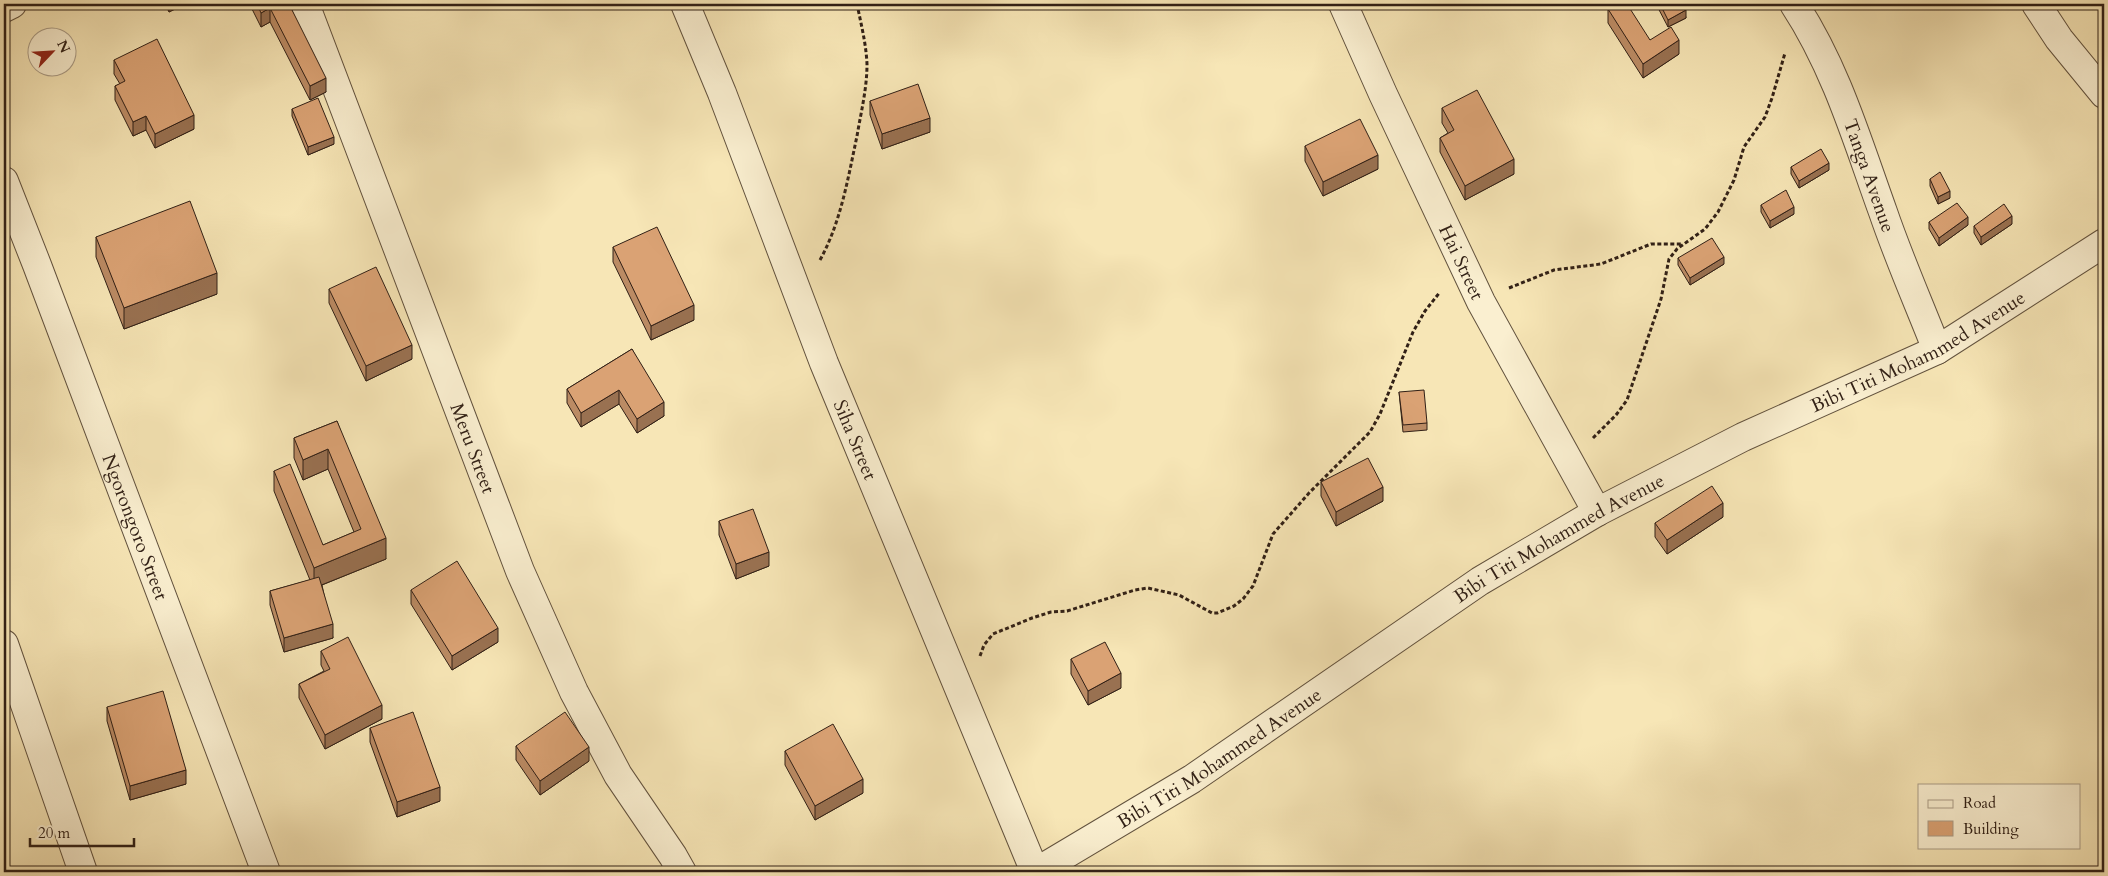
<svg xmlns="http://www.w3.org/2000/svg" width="2108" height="876" font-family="Cardo,serif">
<rect width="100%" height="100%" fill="#f7e6b6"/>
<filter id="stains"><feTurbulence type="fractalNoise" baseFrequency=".004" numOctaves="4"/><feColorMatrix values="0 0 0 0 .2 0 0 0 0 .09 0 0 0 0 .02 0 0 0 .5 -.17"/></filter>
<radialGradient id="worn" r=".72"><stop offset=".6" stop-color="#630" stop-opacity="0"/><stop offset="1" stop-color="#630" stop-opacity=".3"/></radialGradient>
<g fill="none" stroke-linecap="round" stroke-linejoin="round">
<defs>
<g id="minor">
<path id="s1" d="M305,4l215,567 54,121 44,83 55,81 9,16"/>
<path id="s2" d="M685,4l37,89 102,270 211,509"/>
<path id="s3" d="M1343,4l40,90 98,208 116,210"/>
<path id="s4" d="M1794,4c42,64 63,136 89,208 16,47 36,92 54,138"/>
<path d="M2036,4l23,35 45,55"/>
<path d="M4,8l8,-4"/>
<path id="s5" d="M4,181l33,84 229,607"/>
<path d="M4,644l79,228"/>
</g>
<g id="tertiary">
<path id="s6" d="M1036,872l156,-93 288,-198 117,-69 146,-75 194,-87 167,-107"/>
</g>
</defs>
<use href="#minor" stroke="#62523e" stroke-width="30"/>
<use href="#tertiary" stroke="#62523e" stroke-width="30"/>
<path stroke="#312016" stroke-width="3" stroke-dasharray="4 2.5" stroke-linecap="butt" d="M820,260c21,-38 28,-82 37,-124 4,-24 10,-47 10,-72 -1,-21 -6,-40 -10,-60
M1509,288l45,-18 47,-6 50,-20h31
M1593,438l23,-23 11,-15 34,-101 8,-40 8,-10 28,-20 13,-17 16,-32 10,-33 21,-30 7,-19 13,-45
M980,656l4,-11 9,-11 39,-16 19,-6 16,-1 68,-21 13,-2 31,7 33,18h5l17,-7 9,-7 10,-13 20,-52 36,-41 61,-61 10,-18 33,-82 12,-21 15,-19"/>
<use href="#minor" stroke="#faefd0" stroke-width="28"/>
<use href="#tertiary" stroke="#faefd0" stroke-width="28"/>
</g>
<path fill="#bb8b64" stroke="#312016" d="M165,4h20l-16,8z
M252,4h37l37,88 -16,8 -40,-78 -9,5 -9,-18z
M1656,4h27l3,14 -18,9z
M1608,9l42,31 29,14 -36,24 -35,-55z
M114,60l80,69 -39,19 -9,-18 -13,6 -18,-36v-14l5,-2 -6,-10z
M870,101l60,31 -48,17 -12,-34z
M1442,108l72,66 -49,26 -25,-48v-14l8,-5 -6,-10z
M292,109l42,35 -26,11 -16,-39z
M1305,146l73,23 -55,27 -18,-35z
M1791,167l38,3 -30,18 -8,-14z
M1930,179l20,19 -12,6 -8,-18z
M1761,205l33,9 -24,14 -9,-16z
M1929,222l39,3 -29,21 -10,-17z
M2012,224l-31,21 -7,-12v-7z
M96,237l121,57 -93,35 -28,-72z
M613,247l81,73 -43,20 -38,-78z
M1678,258l46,6 -34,21 -12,-20z
M329,289l83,70 -46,22 -37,-78z
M632,349l32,67 -27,17 -18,-29 -38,23 -14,-24v-14z
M1399,392l28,31v7l-24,2z
M337,421l49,138 -64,26 11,53 -49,14 -14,-47v-14l40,-11 -36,-89v-20l49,74 31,-13 -26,-63 -25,11 -9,-22v-20z
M1321,482l62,19 -47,25 -15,-30z
M1723,517l-56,37 -12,-17v-14z
M719,521l50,45 -33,13 -17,-44z
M411,590l87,52 -46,28 -41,-66z
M321,651l61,68 -57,30 -26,-51v-14l25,-13 -3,-6z
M1071,659l50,29 -33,17 -17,-31z
M107,707l79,77 -56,16 -23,-79z
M370,728l70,73 -43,16 -27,-75z
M516,746l73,15 -49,34 -24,-35z
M785,751l78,42 -48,27 -30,-55z"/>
<path fill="#997151" stroke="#312016" d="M169,4h16l-16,8z
M270,8v14l-9,5v-14z
M1686,10v8l-18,9v-7z
M1679,40v14l-36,24v-14z
M326,78v14l-16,8v-14z
M194,115v14l-39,19v-14z
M146,116v14l-13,6v-14z
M930,118v14l-48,17v-15z
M334,137v7l-26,11v-8z
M1378,155v14l-55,27v-14z
M1514,159v15l-49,26v-14z
M1829,163v7l-30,18v-7z
M1950,191v7l-12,6v-7z
M1794,207v7l-24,14v-7z
M2012,216v8l-31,21v-8z
M1968,217v8l-29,21v-8z
M1724,257v7l-34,21v-7z
M217,273v21l-93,35v-21z
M694,305v15l-43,20v-14z
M412,345v14l-46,22v-15z
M619,390v14l-38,23v-14z
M664,402v14l-27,17v-14z
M328,449v20l-25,11v-20z
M1383,487v14l-47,25v-14z
M1723,503v14l-56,37v-14z
M386,538v21l-72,29v-20z
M769,552v14l-33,13v-15z
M333,624v14l-49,14v-14z
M498,628v14l-46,28v-14z
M1121,673v15l-33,17v-14z
M382,705v14l-57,30v-14z
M589,747v14l-49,34v-14z
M186,770v14l-56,16v-14z
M863,779v14l-48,27v-14z
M440,787v14l-43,16v-15z"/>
<path fill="#daa274" stroke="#312016" d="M257,4h32l37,74 -16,8 -40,-78 -9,5z
M1616,4h11l23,36 21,-13 8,13 -36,24 -35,-55z
M1660,4h23l3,6 -18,10z
M157,39l37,76 -39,19 -9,-18 -13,6 -18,-36 10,-5 -11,-21z
M918,84l12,34 -48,16 -12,-33z
M1477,90l37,69 -49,27 -25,-48 14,-8 -12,-22z
M318,98l16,39 -26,10 -16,-38z
M1360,119l18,36 -55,27 -18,-36z
M1821,149l8,14 -30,18 -8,-14z
M1940,172l10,19 -12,6 -8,-18z
M1786,190l8,17 -24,14 -9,-16z
M190,201l27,72 -93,35 -28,-71z
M1957,203l11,14 -29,21 -10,-16z
M2004,204l8,12 -31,21 -7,-11z
M657,227l37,78 -43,21 -38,-79z
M1712,238l12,19 -34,21 -12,-20z
M376,267l36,78 -46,21 -37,-77z
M632,349l32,53 -27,17 -18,-29 -38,23 -14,-24z
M1424,390l3,33 -24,2 -4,-33z
M337,421l49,117 -72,30 -40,-97 16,-7 33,81 38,-16 -33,-80 -25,11 -9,-22z
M1368,458l15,29 -47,25 -15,-30z
M1712,486l11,17 -56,37 -12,-17z
M753,509l16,43 -33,12 -17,-43z
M457,561l41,67 -46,28 -41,-66z
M319,577l14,47 -49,14 -14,-47z
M348,637l34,68 -57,30 -26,-51 31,-15 -9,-18z
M1105,642l16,31 -33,18 -17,-32z
M163,691l23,79 -56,16 -23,-79z
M413,712l27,75 -43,15 -27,-74z
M565,712l24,35 -49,34 -24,-35z
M833,724l30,55 -48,27 -30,-55z
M4,856l6,16h-6z"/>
<g text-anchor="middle" stroke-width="4.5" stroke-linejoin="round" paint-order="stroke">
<g font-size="19" fill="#312016" stroke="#faefd0">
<text dy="7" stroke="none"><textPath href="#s4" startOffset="188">Tanga Avenue</textPath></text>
<text dy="7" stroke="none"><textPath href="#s3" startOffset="284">Hai Street</textPath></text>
<text dy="7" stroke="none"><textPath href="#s6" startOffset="1026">Bibi Titi Mohammed Avenue</textPath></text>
<text dy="7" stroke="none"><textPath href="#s2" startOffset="468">Siha Street</textPath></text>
<text dy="7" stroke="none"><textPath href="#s1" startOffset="475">Meru Street</textPath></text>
<text dy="7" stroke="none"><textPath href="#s5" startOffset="370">Ngorongoro Street</textPath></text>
<text dy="7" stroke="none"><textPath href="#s6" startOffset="621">Bibi Titi Mohammed Avenue</textPath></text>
<text dy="7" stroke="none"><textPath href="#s6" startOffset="216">Bibi Titi Mohammed Avenue</textPath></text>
</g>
</g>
<rect width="2108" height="876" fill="none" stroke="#f7e6b6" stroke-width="20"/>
<rect x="5" y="5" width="2098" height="866" fill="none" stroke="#312016" stroke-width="2.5"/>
<rect x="10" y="10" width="2088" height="856" fill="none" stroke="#312016"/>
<rect x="1918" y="784" width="162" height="65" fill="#faefd0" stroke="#aa9c86"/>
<rect x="1928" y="800" width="25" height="8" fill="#faefd0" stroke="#aa9c86"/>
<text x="1963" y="808" font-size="15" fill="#312016">Road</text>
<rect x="1928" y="821" width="25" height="15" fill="#daa274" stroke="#aa9c86"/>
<text x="1963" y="834" font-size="15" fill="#312016">Building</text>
<g transform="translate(52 52) rotate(65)"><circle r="24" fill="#faefd0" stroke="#aa9c86"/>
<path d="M0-4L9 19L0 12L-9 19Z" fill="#8f2418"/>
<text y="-8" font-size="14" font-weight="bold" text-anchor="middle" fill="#312016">N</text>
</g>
<path d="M30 838v8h104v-8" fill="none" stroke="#312016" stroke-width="2.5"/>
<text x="38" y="838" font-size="15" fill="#312016" stroke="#faefd0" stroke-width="4" paint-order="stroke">20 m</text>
<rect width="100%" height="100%" filter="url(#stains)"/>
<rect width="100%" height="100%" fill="url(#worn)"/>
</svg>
